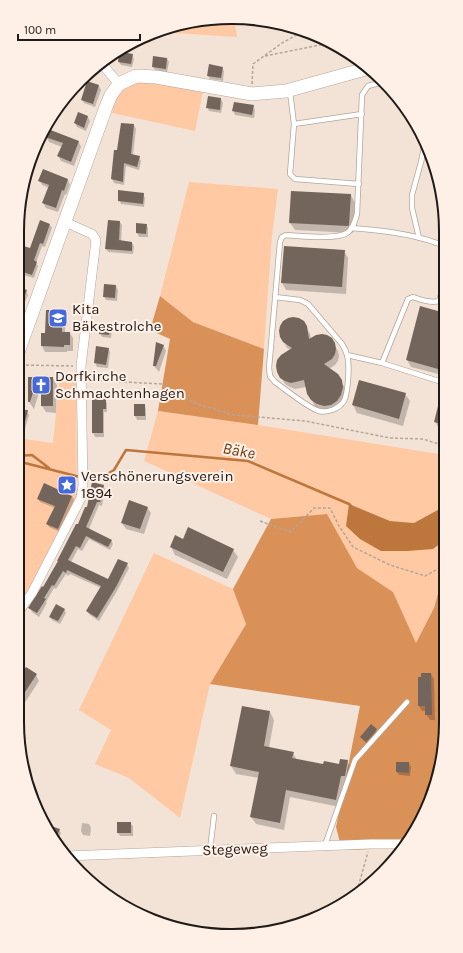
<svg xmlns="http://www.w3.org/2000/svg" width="463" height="953" font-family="Karla,sans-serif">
<rect width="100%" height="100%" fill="#f3e3d7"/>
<path fill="#ffc9a3" d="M232,17h2l3,20 -79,-5z
M144,80l59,11 -8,40 -83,-18c7,-23 9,-25 32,-33z
M189,182l89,7 -6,47 -8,113 -71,-27 -33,-26z
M76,380l1,115 -48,93 -12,18v-168l36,5 6,-60z
M158,411l100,14 187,30v51l-31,17 -24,-2 -41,-17 84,45 12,-9v28l-11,40 -18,35 -23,-51 -36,-24 -30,-54 -56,5 -127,-58z
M154,553l79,36 13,34 -36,61 -30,134 -51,-40 -34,-14 16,-34 -32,-20z"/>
<path fill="#da9158" d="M160,296l33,26 71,27 -6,76 -100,-14 12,-72 -20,-9z
M327,514l30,54 36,24 23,51 18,-35 11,-40 1,154 -16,82 -28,44 -60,2 -6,-23 24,-121 -150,-22 36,-60 -13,-35 38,-70z"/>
<path fill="#bd763c" d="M349,504l41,17 24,2 31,-17v34l-12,9 -26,2h-26l-21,-12 -14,-13z"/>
<path fill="#0003" d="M132,55l2,4 -2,8 -11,-2 -2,-3z
M167,58l2,4 -2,10 -12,-2 -2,-4z
M222,68l2,3 -1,10 -13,-2 -2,-3z
M99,86l2,4 -6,17 -11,-4 -2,-4z
M221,99l2,4 -2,10 -12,-2 -2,-4z
M253,106l2,4 -1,8 -19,-3 -2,-4z
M79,114l9,3 2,4 -4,10 -9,-4 -2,-4z
M134,125l2,4 -3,26 6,2 2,4 -2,9 -13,-4 -2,19 -10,-2 -2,-4 6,-27z
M46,137l33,5 2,5 -7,19 -13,-5 -3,-5 4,-9 -13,-5z
M68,180l2,5 -4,10 -1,-1 -7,18 -12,-4 -3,-5 6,-15 -7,-3 -2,-4z
M143,194l2,4 -1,9 -23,-3 -2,-4z
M351,195l4,8 -1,28 -2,2 -57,-3 -5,-7z
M120,222l2,3 -1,17 11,1 2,3 -1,8 -25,-2 -2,-3z
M50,225l2,3 -7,19 -3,-1 -6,17 2,3 -4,12 -11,-3 -2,-4 4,-11 -8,-3v-12l14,5z
M146,225l2,3v9h-9l-2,-4z
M344,251l4,7 -2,36 -60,-4 -4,-7z
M116,286l2,4 -1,11 -11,-1 -2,-4z
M17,287l9,4 2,4 -11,25z
M421,308l24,6v67l-3,-6 -31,-8 -4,-7z
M62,311l3,6v16h5l3,5v13h-6v1h-22l-3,-6v-12h4z
M303,322l7,12 1,5h20l7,12 1,5 -1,5 -3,4 -6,4 8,6 8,13 1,6 -5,13 -20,3 -6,-3 -3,-7 -4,-6 -2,-7 -11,2 -5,-2 -5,-3 -7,-12 13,-22 -4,-2 -6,-12z
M110,325l2,4 -1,9 -9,-1 -2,-4z
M163,345l3,6 -7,21 -5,-6z
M108,348l2,4 -2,16 -11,-1 -2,-4z
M37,378l4,8 -7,23 -5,-7z
M53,378l4,7 -1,28 -10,-1 -4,-6z
M360,381l45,13 5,7 -7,25 -46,-13 -4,-8z
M105,400l2,3v9h-3v25h-9l-2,-4z
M135,405h9l2,4v11h-9l-2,-4z
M445,408v21l-7,-2 -3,-6z
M17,411h10l2,4 -5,17 -7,-3z
M103,486l2,3 -3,17 -3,-1 -10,24 22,11 2,4 -3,6 -21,-11 -7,12 -4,-2 -7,13 37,18 19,-16 2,4 -12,23 -18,30 -9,-6 -3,-4 14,-23 -31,-14 -2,2 -2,-2 -10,15 -2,-1 -8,14 1,1 -8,14 -7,-5 -2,-4 14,-20 44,-79z
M72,496l2,4 -14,32 -11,-5 -2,-3 8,-16 -15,-6 -2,-3z
M147,507l4,6 -7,21 -18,-5 -4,-6z
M183,540l50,10 5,7 -11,22 -52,-24 -4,-8z
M64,609l2,4 -6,11 -8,-4 -2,-3z
M17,641l6,6 -6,9z
M431,674l3,5 1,41h-5l-4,-6v-3h-4l-3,-5z
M36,675l3,6 -15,23 -7,-5z
M270,712l4,8 -5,28 24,5 4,7 27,5h15l8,-4 4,7 -11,39 -50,-10 -6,33 -28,-6 -5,-7 8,-39 -23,-4 -5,-8z
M371,725l8,9 -11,11 -7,-8z
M409,763l2,4 -1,9 -11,-1 -2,-3z
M39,810l5,2 2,4 -2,4z
M82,823l7,1 2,4 -1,8 -7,-1 -2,-4z
M130,823l3,3v10h-13l-2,-3z
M59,830l2,3 -4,11 -7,-13z"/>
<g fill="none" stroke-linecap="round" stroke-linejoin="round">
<path stroke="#bd763c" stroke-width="2.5" d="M17,456l15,-1 17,13
M17,461l63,16
M85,479l10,2 19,-11 12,-20 122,11 101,43 2,2
M164,922l52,11"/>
</g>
<path fill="#73655b" d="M121,52l12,2 -2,10 -13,-2 1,-8z
M153,56l14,2 -1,11 -14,-2z
M209,64l14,3 -2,11 -14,-2z
M87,81l12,4 -6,19 -12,-4z
M208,96l13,2 -1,12 -14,-2z
M234,102l20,3 -2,10 -20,-4z
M78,112l10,4 -4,12 -10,-5z
M121,123l13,1 -3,30 9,2 -3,11 -13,-4 -1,19 -12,-3 3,-29h3z
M48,129l31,12 -8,21 -14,-6 6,-13 -18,-6z
M43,169l25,10 -4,12 -2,-1 -6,18 -14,-5 7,-18 -11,-4z
M118,190l26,3 -1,11 -25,-3z
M291,191l60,3 -2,31 -1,1 -59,-3z
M40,220l10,4 -7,20 -3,-1 -6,17 3,2 -5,13 -12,-4 5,-14 -8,-2v-11l13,4z
M108,220l12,1 -1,19 13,2v9l-27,-2z
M136,223l11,1 -1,10 -10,-1z
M284,246l61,4 -3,37 -61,-4z
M104,284l12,1 -1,13 -12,-1z
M17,286l10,4 -5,12 -5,-2z
M420,306l25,7v58l-39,-11z
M46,310h16v22h8v13h-6v2l-23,-1v-13h4z
M293,317l6,1 5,3 3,5 2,13 7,-4 6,-1 5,1 5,3 3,5 1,6 -1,5 -3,5 -8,5 14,10 4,6 1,7 -2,8 -4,6 -6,4 -7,1 -7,-2 -6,-4 -4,-6 -3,-14 -13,3 -6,-2 -5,-3 -3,-6 -1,-6 1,-6 4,-5 11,-7 -9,-6 -3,-5 -1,-6 1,-5 3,-5 5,-3z
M100,323l11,1 -2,11 -10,-1z
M156,342l8,3 -8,21h-3z
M96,346l13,2 -3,17 -12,-2z
M28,377h10l-8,25h-2z
M41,377h12v29h-12z
M359,380l47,13 -7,26 -47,-14z
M92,399h14v10h-3v24h-11z
M134,404h11v12h-11z
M438,406l7,1v18l-11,-3z
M17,410h11l-5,19 -6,-2z
M92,482l12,3 -4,17h-3l-11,25 26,13 -4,7 -22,-11 -6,12 -4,-2 -8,14 40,19 10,-20 10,4 -12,24 -19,31 -11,-7 15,-25 -34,-16 -1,3 -3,-2 -9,15 -2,-1 -8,13 2,1 -9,14 -9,-5 14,-22 1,1 15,-26h-1l19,-37h2l7,-17h2z
M44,483l28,13 -14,33 -12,-5 9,-18 -18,-7z
M129,500l19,7 -8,22 -19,-6z
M188,527l46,22 -11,23 -53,-25 5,-12 8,4z
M56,604l9,5 -7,12 -9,-4z
M26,667l11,7 -20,30v-23z
M421,673h10l1,42h-7v-9h-7v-29h3z
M242,706l28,5 -6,35 30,6 -2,6 31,6 1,-3 15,3 1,-5 8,1 -3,16h-4l-5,24 -50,-10 -6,33 -30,-6 9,-45 -29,-6z
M371,724l6,5 -11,13 -6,-5z
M396,762h13v11l-13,-1z
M117,822h14v11h-14z
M51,826l9,3 -5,12 -6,-11z"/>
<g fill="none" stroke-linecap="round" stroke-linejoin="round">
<defs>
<path id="service" d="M290,92l4,32
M359,184l-64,-5 -5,-5 4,-50 68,-10
M351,228c29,2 66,6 93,18
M419,238l-7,-30v-13l9,-33 3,-14 -3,-13
M275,297l25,3 8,4 34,40c2,3 4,7 5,11 3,9 1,38 -3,46 -5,8 -17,12 -25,10 -11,-3 -34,-22 -44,-29l-5,-6 -1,-8 11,-126 2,-5 4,-2c14,1 50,5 61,-2 6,-4 8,-12 10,-19l5,-119 6,-9 15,-4
M347,355l35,8 63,20
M382,363l26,-64 5,-2c9,3 17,6 26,4l5,-17
M325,845l30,-85 52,-58
M210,850l4,-34"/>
<path id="minor" d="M103,64l4,6 12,14
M17,614l15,-21 49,-95 2,-12 -2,-120 15,-126 -4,-6 -27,-12
M66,856l304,-12h34"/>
<path id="secondary" d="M17,355l89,-248 5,-12 8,-11 17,-8 20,1 96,17 34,-3 83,-23"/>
</defs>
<use href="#service" stroke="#b5a59a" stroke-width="6"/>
<use href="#minor" stroke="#b5a59a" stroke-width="10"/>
<use href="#secondary" stroke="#b5a59a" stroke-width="14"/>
<path stroke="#b2a69c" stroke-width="1.5" stroke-dasharray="3 2" stroke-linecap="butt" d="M265,56l65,-13
M252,84l1,-20 29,-21 22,-12
M21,365l52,1
M89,380l73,4 35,20 37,11 71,6 85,17 33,1 22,7
M260,521l31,11 23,-24h16l9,18 14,21 37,18 35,11 20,-11
M357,891l11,-39"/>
<use href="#service" stroke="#fff" stroke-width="4.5"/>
<use href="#minor" stroke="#fff" stroke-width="9"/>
<use href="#secondary" stroke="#fff" stroke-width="13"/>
</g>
<defs>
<symbol id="school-square" viewBox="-11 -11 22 22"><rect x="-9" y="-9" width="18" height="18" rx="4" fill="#4568db" stroke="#fef0e7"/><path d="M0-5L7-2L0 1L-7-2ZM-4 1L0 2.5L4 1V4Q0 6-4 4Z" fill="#fff"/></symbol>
<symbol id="church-square" viewBox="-11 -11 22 22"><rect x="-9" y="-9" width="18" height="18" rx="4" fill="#4568db" stroke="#fef0e7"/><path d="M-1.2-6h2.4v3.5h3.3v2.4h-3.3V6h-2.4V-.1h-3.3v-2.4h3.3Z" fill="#fff"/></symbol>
<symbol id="sight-square" viewBox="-11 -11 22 22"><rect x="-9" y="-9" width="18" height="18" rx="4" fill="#4568db" stroke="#fef0e7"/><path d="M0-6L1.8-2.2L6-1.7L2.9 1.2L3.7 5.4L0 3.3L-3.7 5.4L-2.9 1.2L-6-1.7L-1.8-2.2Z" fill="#fff"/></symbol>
</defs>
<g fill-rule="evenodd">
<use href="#school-square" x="47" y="307" width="22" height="22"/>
<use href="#church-square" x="30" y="374" width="22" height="22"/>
<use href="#sight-square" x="56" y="474" width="22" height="22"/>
</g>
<g text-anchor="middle" stroke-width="4" stroke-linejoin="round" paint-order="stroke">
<g font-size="15" fill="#201b17" stroke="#fef0e7" text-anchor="start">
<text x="72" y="314">Kita<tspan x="72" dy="17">Bäkestrolche</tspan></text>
<text x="55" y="381">Dorfkirche<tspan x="55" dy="17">Schmachtenhagen</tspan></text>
<text x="81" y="481">Verschönerungsverein<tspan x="81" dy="17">1894</tspan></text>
</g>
<g font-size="15" fill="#201b17" stroke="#fef0e7">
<text transform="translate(235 849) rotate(-2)" y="5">Stegeweg</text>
</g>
<g font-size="16" font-style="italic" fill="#6a3a0d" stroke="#fef0e7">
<text transform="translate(239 450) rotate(10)" y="6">Bäke</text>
</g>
</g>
<path d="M0 0H463V953H0ZM231 24H232A207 207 0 0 1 439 231V722A207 207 0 0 1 232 929H231A207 207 0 0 1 24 722V231A207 207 0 0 1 231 24Z" fill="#fef0e7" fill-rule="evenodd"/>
<path fill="none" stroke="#201b17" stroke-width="2" d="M231 24H232A207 207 0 0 1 439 231V722A207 207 0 0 1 232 929H231A207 207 0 0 1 24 722V231A207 207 0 0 1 231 24Z"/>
<path d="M18 34v6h122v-6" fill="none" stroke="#201b17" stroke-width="2"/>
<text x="24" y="34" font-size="12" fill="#201b17" stroke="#fef0e7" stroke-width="3" paint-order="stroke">100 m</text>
</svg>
